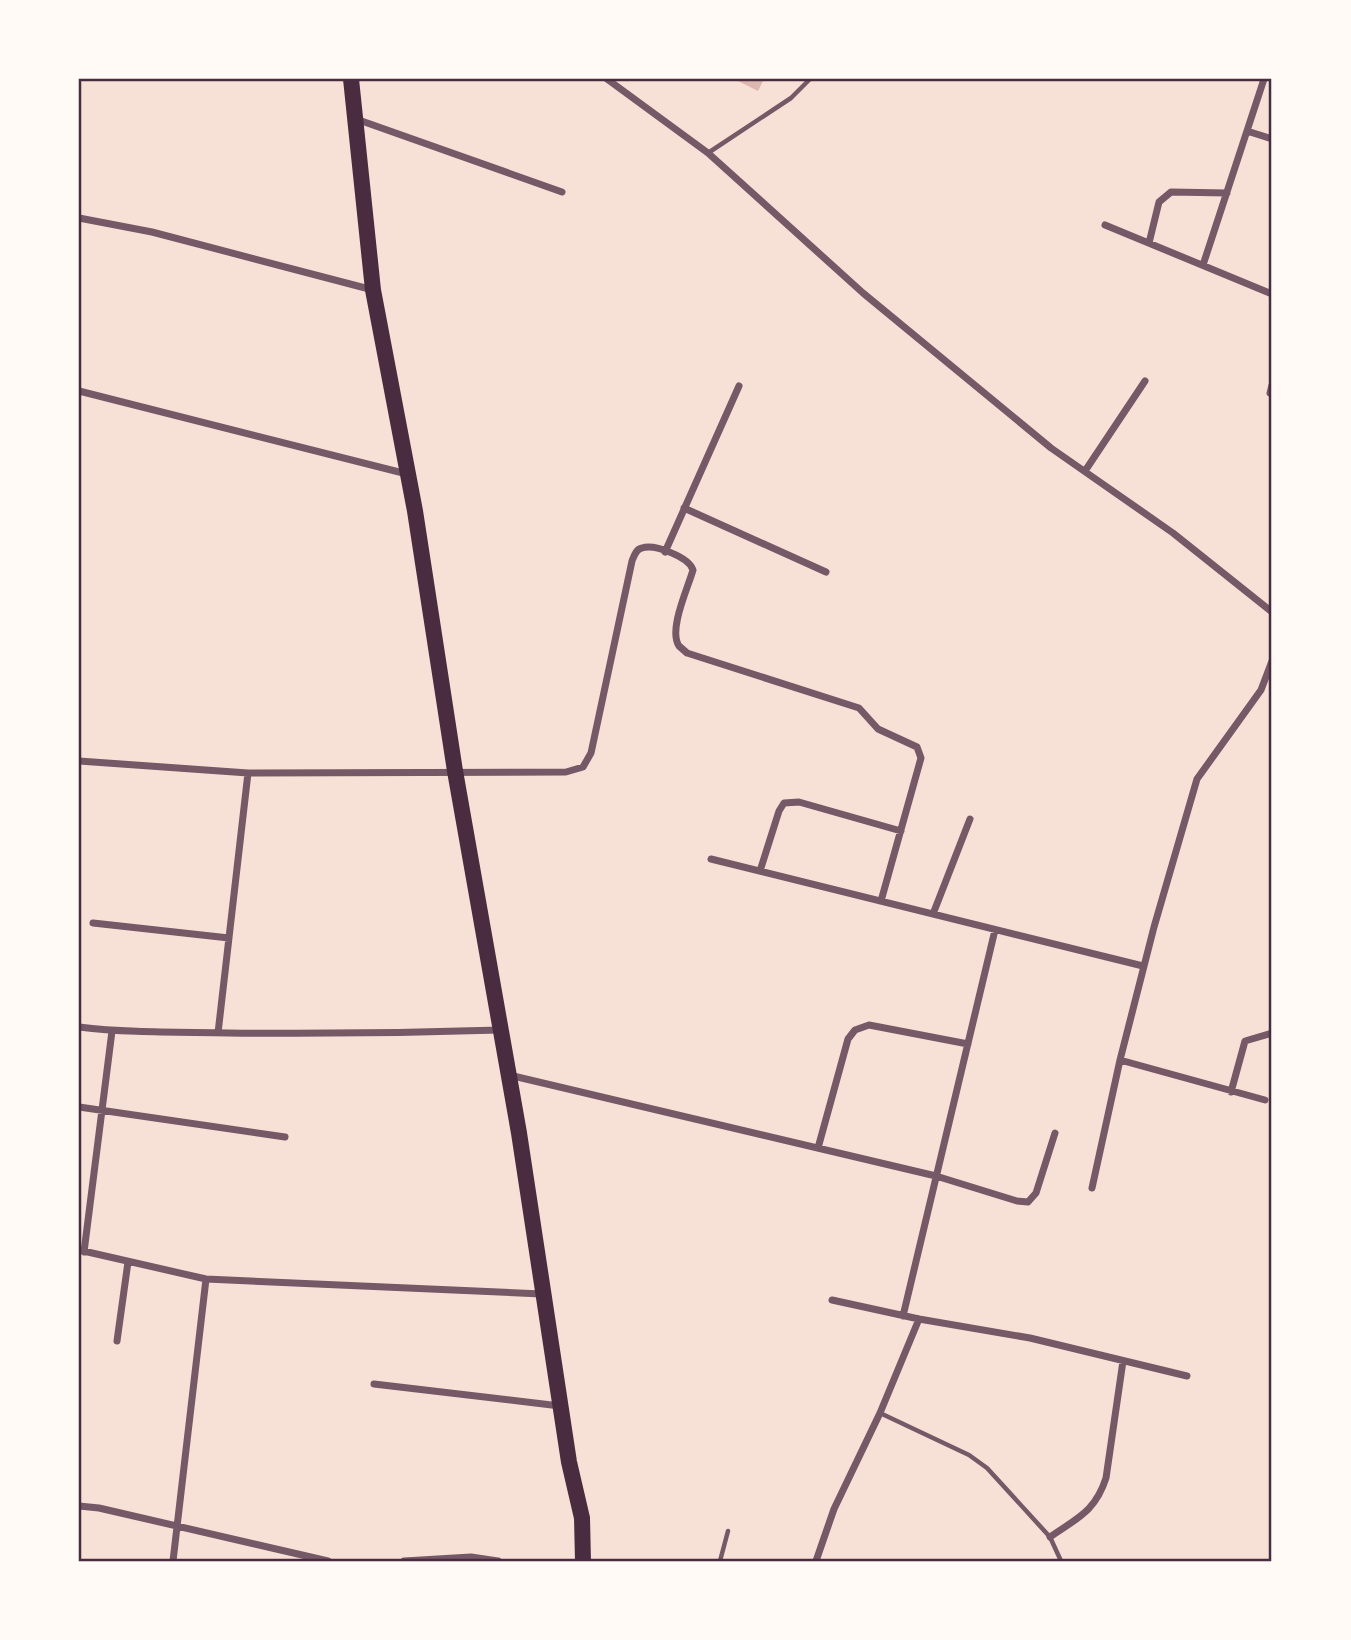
<svg xmlns="http://www.w3.org/2000/svg" width="1351" height="1640" font-family="Montserrat,sans-serif">
<rect width="100%" height="100%" fill="#f7e1d7"/>
<path fill="#dcb8b0" d="M734,79h30l-6,12z"/>
<g fill="none" stroke-linecap="round" stroke-linejoin="round">
<path stroke="#755966" stroke-width="4.5" d="M708,153l83,-55 19,-19
M880,1413l89,42 18,13 63,69 11,24
M720,1561l8,-30"/>
<path stroke="#755966" stroke-width="7" d="M607,79l101,74 155,140 188,155 122,85 99,79
M356,119l206,73
M1247,131l25,8
M79,218l73,14 221,58
M1105,225l167,69
M1149,243l10,-41 12,-10 56,1
M1203,265l61,-186
M79,391l328,83
M1270,393l2,-8
M1085,471l60,-90
M684,508l142,64
M665,552l74,-166
M79,761l169,12 318,-1 17,-5 8,-14 41,-192c2,-5 4,-12 10,-13 13,-4 47,9 51,22 -5,18 -25,60 -14,76 0,0 8,7 8,7l172,55 19,21 39,18 4,11 -40,143
M711,859l432,107
M760,871l19,-60 5,-8 15,-1 102,29
M933,914l37,-95
M93,923l136,15
M79,1027c49,6 99,5 149,6 91,1 181,0 272,-3
M218,1033l30,-260
M1120,1060l145,40
M509,1075l427,101 81,25 11,1 8,-9 19,-60
M1231,1092l14,-51 27,-8
M79,1107l206,30
M818,1148l30,-109 7,-9 14,-5 99,19
M1092,1188l28,-128 34,-133 43,-148 64,-89 11,-29
M79,1250l127,29 336,15
M84,1252l28,-221
M832,1300l87,19 111,19 157,38
M903,1316l92,-386
M117,1341l11,-79
M374,1384l186,22
M79,1506l20,2 229,53
M1050,1537c27,-19 45,-25 56,-59l17,-117
M173,1561l33,-282
M404,1561l67,-4 27,4
M816,1561l18,-52 46,-96 39,-94"/>
<path stroke="#4a2c40" stroke-width="16" d="M351,79l22,211 42,221 40,260 64,362 50,329 13,56 1,43"/>
</g>
<rect width="1351" height="1640" fill="none" stroke="#fffaf5" stroke-width="161"/>
<rect x="80" y="80" width="1190" height="1480" fill="none" stroke="#4a2c40" stroke-width="2.5"/>
</svg>
